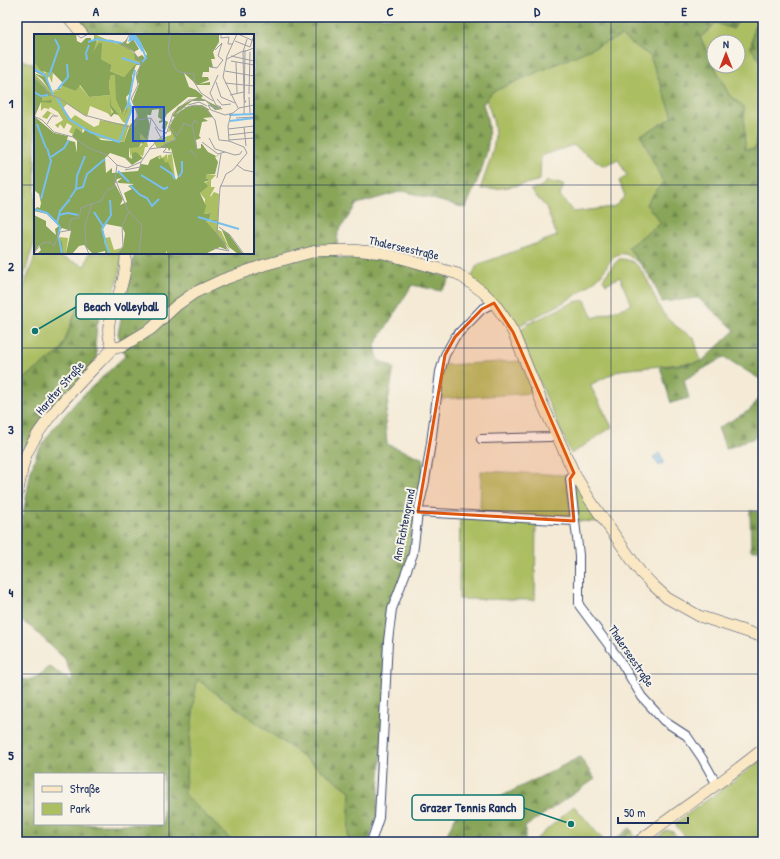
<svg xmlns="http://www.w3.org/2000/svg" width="780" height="859" font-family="'Patrick Hand',sans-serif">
<defs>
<pattern id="forest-firs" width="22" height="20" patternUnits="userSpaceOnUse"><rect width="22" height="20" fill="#88a558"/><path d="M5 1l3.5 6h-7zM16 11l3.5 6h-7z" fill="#6e874c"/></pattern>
<pattern id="water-rules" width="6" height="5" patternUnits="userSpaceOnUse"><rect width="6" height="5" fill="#77bfef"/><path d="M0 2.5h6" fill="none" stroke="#619cc5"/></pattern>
</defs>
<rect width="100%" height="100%" fill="#f7f3e8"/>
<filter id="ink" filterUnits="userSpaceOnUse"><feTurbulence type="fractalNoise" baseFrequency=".025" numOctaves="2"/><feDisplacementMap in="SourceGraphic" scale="8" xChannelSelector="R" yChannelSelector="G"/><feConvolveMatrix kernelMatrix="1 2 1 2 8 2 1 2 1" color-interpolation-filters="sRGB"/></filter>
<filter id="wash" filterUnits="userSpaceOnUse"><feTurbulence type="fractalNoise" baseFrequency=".012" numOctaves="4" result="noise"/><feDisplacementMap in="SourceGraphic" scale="16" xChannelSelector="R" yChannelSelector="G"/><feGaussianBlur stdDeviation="0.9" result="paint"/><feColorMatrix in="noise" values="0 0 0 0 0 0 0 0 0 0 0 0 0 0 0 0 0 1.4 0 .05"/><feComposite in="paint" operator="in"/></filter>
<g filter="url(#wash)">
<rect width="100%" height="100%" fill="#f4ead5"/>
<path fill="#abbe62" stroke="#637660" d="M740,17h23v8l-9,1 -3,22 12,17v36l-1,1 -7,48 -10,-1 -2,-42 -14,-12 -15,-29h24v-24h-24v23l-14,-28 16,-14 17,6z
M621,35l29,21 23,61 -32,18 22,47 -17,22 15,19 -33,24 12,17c-6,-5 -13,-12 -21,-10 -10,3 -13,17 -20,23 -23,22 -53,34 -81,49l-3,-1 -44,-46 6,-14 80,-29 -11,-29 -16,-17 10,-3 8,-6 16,4 -4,10 13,17 41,-5 11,-11 -6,-15 8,-5 -9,-17 -14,7 -31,-21 -32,11 -1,24c-20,6 -39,9 -59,9v-2c5,-16 13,-34 14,-51 0,-13 -5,-25 -9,-37l6,-7z
M17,58l18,7v175l-18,59z
M36,253h25l-1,4 25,9 4,-13h32l-1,20 -8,25 -9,-7 -22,7 -20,53 -44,33v-78z
M619,259c27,-2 32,37 44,54 8,11 20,18 31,25l7,24 -81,8 -30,15 22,42 -41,27 -27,-62 -25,-58 3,-5 6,-5 46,-22 11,-2 8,18 38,-13 -11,-28 -14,7 -3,-5 11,-15z
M520,361l14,32 -95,6 5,-34z
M481,471l85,4 5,36 -2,6 -3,1 -86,-5z
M573,480l26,42 -21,-1z
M460,517l76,5 -1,78 -76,-1z
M196,678l154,113 -2,51h-115l-49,-47z
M763,759v83h-73l-14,-16 1,-4z
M574,806l31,36h-72z
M667,830l6,2 8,10h-29z
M632,831l2,4v3l-5,4h-12z"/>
<path fill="url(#forest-firs)" stroke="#526a5b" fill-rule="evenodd" d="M77,17h663l-7,12 -17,-6 -16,15 29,57 15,12 1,42h10l7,-47 1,-1v280l-39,-24 -40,23 5,18 -18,5 -11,-36 41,-5 34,-32 -37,-32 -36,4 -9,-21 -25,-34 33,-24 -15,-19 17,-22 -22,-47 32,-18 -23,-61 -29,-20 -129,56 -9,12c2,6 4,14 5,21 4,29 -12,57 -22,83l-63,-17 -46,13 -19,28 -2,26 46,1 68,18 -2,5 -7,9 -29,-6 -37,60 3,15 16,8 -9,51 2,25 37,15 -2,19 -4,24 -6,9 2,14 -6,34 -15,39 -16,218 -8,26h-21l2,-51 -153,-112 -13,115 49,48h-216v-165c13,8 23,-3 33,-10l24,16 -9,-24 -33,-31 -15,-10v-83l3,-3 11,-62 6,-18 19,-27 23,-26 46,-43 -7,-23 16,-74v-6h119v-218h-162zM35,774h128v50h-128z
M763,25v40l-12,-17 3,-22z
M103,291l5,4 -11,30 -2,20 2,12 -4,10 -49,52 -27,63v-98l44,-33 20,-53 11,-6z
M763,393v49l-4,-6 -33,13 -8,-21 32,-18z
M750,511l13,1v38h-12z
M580,757l15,22 -70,48v15h-82l18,-36 23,-1z
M630,828l2,3 -15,11h-6z"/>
<path fill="url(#water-rules)" stroke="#4977a6" d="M659,453l5,9 -5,4 -6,-9z"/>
</g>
<g filter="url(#ink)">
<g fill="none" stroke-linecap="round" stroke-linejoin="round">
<defs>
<path id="street" d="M481,439l69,-2 6,-2
M574,473l-4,6 9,76v50l40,54 23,38 22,24 23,15 15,22 14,25
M418,512l156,9
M371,842l8,-24 9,-177 4,-32 21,-55 5,-42 7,-31 6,-38 9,-71 5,-17 10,-18 27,-28 12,-6"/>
<path id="secondary" d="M68,17l15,18
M126,253c0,11 -1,21 -4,31 -6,22 -21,42 -9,64l8,-1 30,-18 26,-24 17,-12 28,-13 42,-15 52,-14 36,-1 31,3 75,21 25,18 11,11 12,17 7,12 30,73 31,68 16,27 51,73 13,13 13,12 32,18 64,21
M17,495c3,-13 5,-31 10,-42 17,-37 58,-75 86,-105
M638,842c41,-32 85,-60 125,-93"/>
</defs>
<use href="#street" stroke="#3c4b70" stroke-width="10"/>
<use href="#secondary" stroke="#3c4b70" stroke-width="12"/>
<use href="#street" stroke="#fff" stroke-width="8"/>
<use href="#secondary" stroke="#fae7c3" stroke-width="11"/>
</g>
</g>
<path fill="#de5710" fill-opacity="0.2" stroke="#de5710" stroke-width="3" stroke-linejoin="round" d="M494,303l19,29 61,141 -4,6 4,42 -156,-9 27,-157 10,-18 27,-28z"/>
<path fill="none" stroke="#1b2f5e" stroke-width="1" stroke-opacity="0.55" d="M169,17v18M316,17v825M464,17v825M611,17v825M17,185h18M253,185h510M169,253v589M17,348h746M17,511h746M17,674h746"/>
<g text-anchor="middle" stroke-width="4" stroke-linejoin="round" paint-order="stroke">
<g font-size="12" fill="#1b2f5e" stroke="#f7f3e8">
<text transform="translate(404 248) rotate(13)" y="4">Thalerseestraße</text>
<text transform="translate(60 388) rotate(-49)" y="4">Hardter Straße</text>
<text transform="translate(404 525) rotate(-79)" y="4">Am Fichtengrund</text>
<text transform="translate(631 656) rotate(56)" y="4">Thalerseestraße</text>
</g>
</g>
<g transform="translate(34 34)">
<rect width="220" height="220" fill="#f4ead5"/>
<path d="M60,0l35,15 6,5v6l5,2 -16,15 -14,-6 2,-6 -11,-6 -6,-9 -2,2v-6l6,-7 -5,-2zM0,28l11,11 3,-3 5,3 -1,10 -3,-7 -2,2 -13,-11zM0,39l18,19 8,-2 4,-5 12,6 3,-6 10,12 21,-2 2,20 -22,-9 -3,11 -20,-13 -4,4 8,11 4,-4 19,12 5,-2 1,-5 29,5 -5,17 -26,-4 -15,-11 -1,6 -6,-4 -3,5 -4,-2 3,-6 -5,-3 -3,6 -4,-5 -2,4 -3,-3 8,-5 -5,-8 -8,-5 -2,4 7,4 1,2 -5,-4 -4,6 -5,-2 7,-8 -5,-1 -3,3v-9l1,-5 6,-3 -14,-16zM77,41h5v20l5,18 6,-10 -3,12 4,-11 4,3 -5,17 -4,-2 -12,-17 -2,-23zM135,93l6,12 -18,9 -4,-7 18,-6v-4l-3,1zM107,100l9,7 -3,1 1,5h-3l-2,9 -11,-3 -1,6 -2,-12h10l6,-5 -5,-4zM133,120l1,7v-6l4,-1 3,24 -17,-22 3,-1 1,3zM173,140l9,1 -5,5v7h4l-5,9 3,1 -2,-1 3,-4 5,2 -1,36 3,1 9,19 -24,-29 8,1 2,-2h-7l2,-7 -7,1 1,-15 -5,-6 6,-7 -2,-3 6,-3 -4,-2zM25,203l9,1 -2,15 -3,-1zM76,203l4,13 7,-2 -4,6h-7l-5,-9v-7z" fill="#abbe62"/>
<path d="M1,0h41l1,7 4,2 5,-5h5v3l3,-1v-3l7,2 -4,1 -4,12 6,-9h3l-1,16 11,6 -2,6 14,6 10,-11 6,-4 -5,-2 -1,-8 -26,-13 14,4 6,-4 -2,4 2,1 5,-5 6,10 -5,3 4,5 4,-2 3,3 2,-4 -12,-20h84v8l-6,10 2,7h-4l2,8h-4v5h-6l-1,5h6l1,3 -10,4 11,-2v3h-13l-13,-12 5,14 7,3 7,6 -2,2 22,11 -8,1 -9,-9h-14l-18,14 15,-9 13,-1 8,5h-2l5,7 -10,1 5,3 -6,1 -3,14 2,2 -5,2 1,9 4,-1v-4h1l6,8 8,4 5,-2 -6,3 3,5 -3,12h-8l-1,4 4,2 -6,2 4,4 -8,7 6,13 -2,8 7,-1 -2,7h6l3,1h-12l19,22 2,7 -7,-3 -15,7h-38v-3l-2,3h-48l6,-7 2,-14 -3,-6 -16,-3 -3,5 2,16 5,9h-5v-3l-12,3 -9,-9 -5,1 -7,8h-35l4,-4 -2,-5 -5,8v-38l12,6v5l10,9 -1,-6 4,-3 -12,-12 -13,-3 3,-4 3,1 1,-5 -2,-9 -5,-4v-74l20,17 14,3 -1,4 8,2 2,11v-12l-5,-5 4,-8 7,5 3,-5 15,12 23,2 6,-17 8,-9 -6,-14 7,-18 -3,-6 4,-13h-4l-4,11v15l-6,6 2,11 -4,9 3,-13 -5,10 -6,-15 -1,-24h-4l-2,7 2,23 8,10 -5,-1 -3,3 -4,-5 4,3 2,-3 -3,-6v-11l-21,2 -9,-12 -4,6 -13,-5 -3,4 -8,1 1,4 -11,-16 -8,-6 11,4 -11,-6v-4l13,11 4,-5 -10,-2 -7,-9zM18,38l11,11 -2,5 -9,3 -5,-12zM154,63h10l-20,10 -6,9 3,1 -6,10 6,12 -18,9h11l1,3 2,-3 7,29 -2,3 -8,-18 -3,1 -2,-5 -4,1 -1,-3 -8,4 -2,5 -7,-1 -3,7 -26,2v-5l-6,5 -1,-15 5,-5 15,5 7,7 11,-7 -7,-6 -4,1v6l-3,-2v-9l10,-1 2,-4 2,1 2,-2 -5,-4 1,-4 6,6 3,-15 -3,-10h4l1,-5 7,-1 -1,8 4,3 -3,1v2l4,-1 -1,6 3,3 3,-9 -4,-2 3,-6zM88,144l-5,4 2,1 15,1 -6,2 4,3 -8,4 3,9 -7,3 3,-6 -8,-15 2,-5zM28,194l9,3 -5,22 -3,-1 -1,-10 -4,-5 1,-6zM0,44l18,17 -10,2v4l10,-1 -1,3 -10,-1 -6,14zM188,196l6,3 15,21h-5l-9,-7z" fill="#88a558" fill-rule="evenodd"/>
<path d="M96,0h5l6,8 3,8 -2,2 -8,-12 -6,2z" fill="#77bfef"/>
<path fill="none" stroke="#77bfef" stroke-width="2" d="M54,8l9,-3 25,4M88,24l18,6M53,26l-1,-7 3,-8M108,28l4,-4 -3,-8M0,35l11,6 8,20M15,42l10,-29 -4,-8M24,55l10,-12 -1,-13M0,58l7,4 7,-1M23,64l12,21 21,13 29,10 13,-33 -4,-9M93,75l8,-39M195,81l25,-1M196,87l24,-3M3,90l9,24M17,123l13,-9 5,-8M126,132l12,8 3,5M84,137l11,11M107,141l23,14 4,-2M145,143l3,-5v-11M96,151l10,10 7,3 5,8 7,-7M42,155l1,-13 8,-20M36,164l6,-9 7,-2 4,-13 18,-15M7,165l10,-38 -4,-13M0,175l13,4 10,10 3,4 -2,10M60,178l9,14M25,181l9,-2 10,2M164,183l41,12M23,189l3,-12 10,-12M25,204l3,16M75,220l-7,-25 9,-14 -1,-15"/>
<path fill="none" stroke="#9d9fa5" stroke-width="1" d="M42,0l5,4 7,-4M96,0l-7,11 9,5 10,13 -6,11 2,11 -7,14 6,11v10l14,-2 8,12 8,3M136,0l-2,17 7,17 4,4 15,2v8l7,11 12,8M187,0v4l8,-1 -1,7h5M203,0l-10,22 -4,21 15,31M204,0l16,7M201,7l15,6M216,13l4,-12M181,16l7,-7 -4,13 5,4M209,18l4,-13M197,22l23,5M193,25l16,-8M197,27l23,4M202,28l1,31M176,33l7,1 6,-8M191,37l29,5M184,41l-8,18 6,12 5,2M0,44l9,6 5,10 11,4 25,17 49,13 4,-7M182,48l5,15 14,6M191,49l29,3M215,60l1,-42M196,61l14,-3M215,63l1,16M183,65l5,6 9,-1M210,68h2l-2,-3 -1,-47 11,-4M154,71l11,-3 8,4M150,74l11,-3 9,2 11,13 4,20 10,1M210,80l1,-64M0,82l8,4 12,12 19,5 16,11 18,7 10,10 10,3 14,-6 10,-15 16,-15 6,-19 16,-13h16l11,8h5l-3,1 -10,-4 3,5 14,5 8,-2 6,-5 15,-3M202,84l18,-1M137,88l13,-15M13,90l5,-8h6M136,92l7,10M121,93l6,11M210,93l2,19M194,95l26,-3M195,101l25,-3M143,102l7,-13 7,3M175,104l6,11 20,6 5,-1 2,-3M195,106l25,-2M113,108l4,-23M168,108l16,12 7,-2M115,115l16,-2M163,115l-5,-24 3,-5 3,4M138,119l-9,-1 3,-3 -2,-5 11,-4 1,-4M155,119l3,-2 5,7M220,121v20M203,131l7,5 10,2M91,136l15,-3 1,-5M183,144l4,-24M82,147l12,30 14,14 -3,29M186,152h34M185,193l11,8 14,19M180,214l15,3M195,217l-12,-17 3,-46 6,-14 7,-4 14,-17 -3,-6 -15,-6 -1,-15 3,-12M0,219l8,-10 8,-1 4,4 6,-14 11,-2 -2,-4 2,-7 8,-1 2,-10 20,-7 6,-11 7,-3 3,-22M55,220l-3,-7 -1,-22 7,-22M83,220l6,-8 -1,-20 7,-14"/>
<path fill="#1d4ed8" fill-opacity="0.15" stroke="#1d4ed8" stroke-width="2" d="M99,73h31v34h-31z"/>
<rect width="220" height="220" fill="none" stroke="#1b2f5e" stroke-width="2"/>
</g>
<path fill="none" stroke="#0f766e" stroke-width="1.5" d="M35 331L76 307M571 824L524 808"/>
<g fill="#0f766e" stroke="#f7f3e8" stroke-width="1.5">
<circle cx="35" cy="331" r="4"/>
<circle cx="571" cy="824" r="4"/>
</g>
<g fill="#f7f3e8" stroke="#0f766e" stroke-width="1.5">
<rect x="76" y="294" width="91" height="25" rx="4"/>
<rect x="412" y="795" width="112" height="25" rx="4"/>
</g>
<g font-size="13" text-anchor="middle" font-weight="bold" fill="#1b2f5e">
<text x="121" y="311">Beach Volleyball</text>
<text x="468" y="812">Grazer Tennis Ranch</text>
</g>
<rect width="780" height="859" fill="none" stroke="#f7f3e8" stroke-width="44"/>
<rect x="34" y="773" width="130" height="52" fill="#f7f3e8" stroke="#9fa5b1"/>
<rect x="42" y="786" width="20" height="6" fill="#fae7c3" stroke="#9fa5b1"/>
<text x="70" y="793" font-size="12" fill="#1b2f5e">Straße</text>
<rect x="42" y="803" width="20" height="12" fill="#abbe62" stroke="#9fa5b1"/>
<text x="70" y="813" font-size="12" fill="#1b2f5e">Park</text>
<g transform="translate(726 54)"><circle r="19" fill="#f7f3e8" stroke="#9fa5b1"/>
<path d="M0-3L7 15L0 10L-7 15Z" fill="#c8321e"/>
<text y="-6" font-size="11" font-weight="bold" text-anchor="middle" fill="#1b2f5e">N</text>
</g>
<path d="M618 817v6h70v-6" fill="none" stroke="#1b2f5e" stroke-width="2"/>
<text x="624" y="817" font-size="12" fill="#1b2f5e" stroke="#f7f3e8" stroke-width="3" paint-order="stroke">50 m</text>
<rect x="22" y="22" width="736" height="815" fill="none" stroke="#1b2f5e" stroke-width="1.5"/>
<g font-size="13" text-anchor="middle" font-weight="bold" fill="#1b2f5e">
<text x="96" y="16">A</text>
<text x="243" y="16">B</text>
<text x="390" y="16">C</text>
<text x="537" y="16">D</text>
<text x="684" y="16">E</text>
<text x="11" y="108">1</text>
<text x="11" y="271">2</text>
<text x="11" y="434">3</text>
<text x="11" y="597">4</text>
<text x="11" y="760">5</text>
</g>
</svg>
